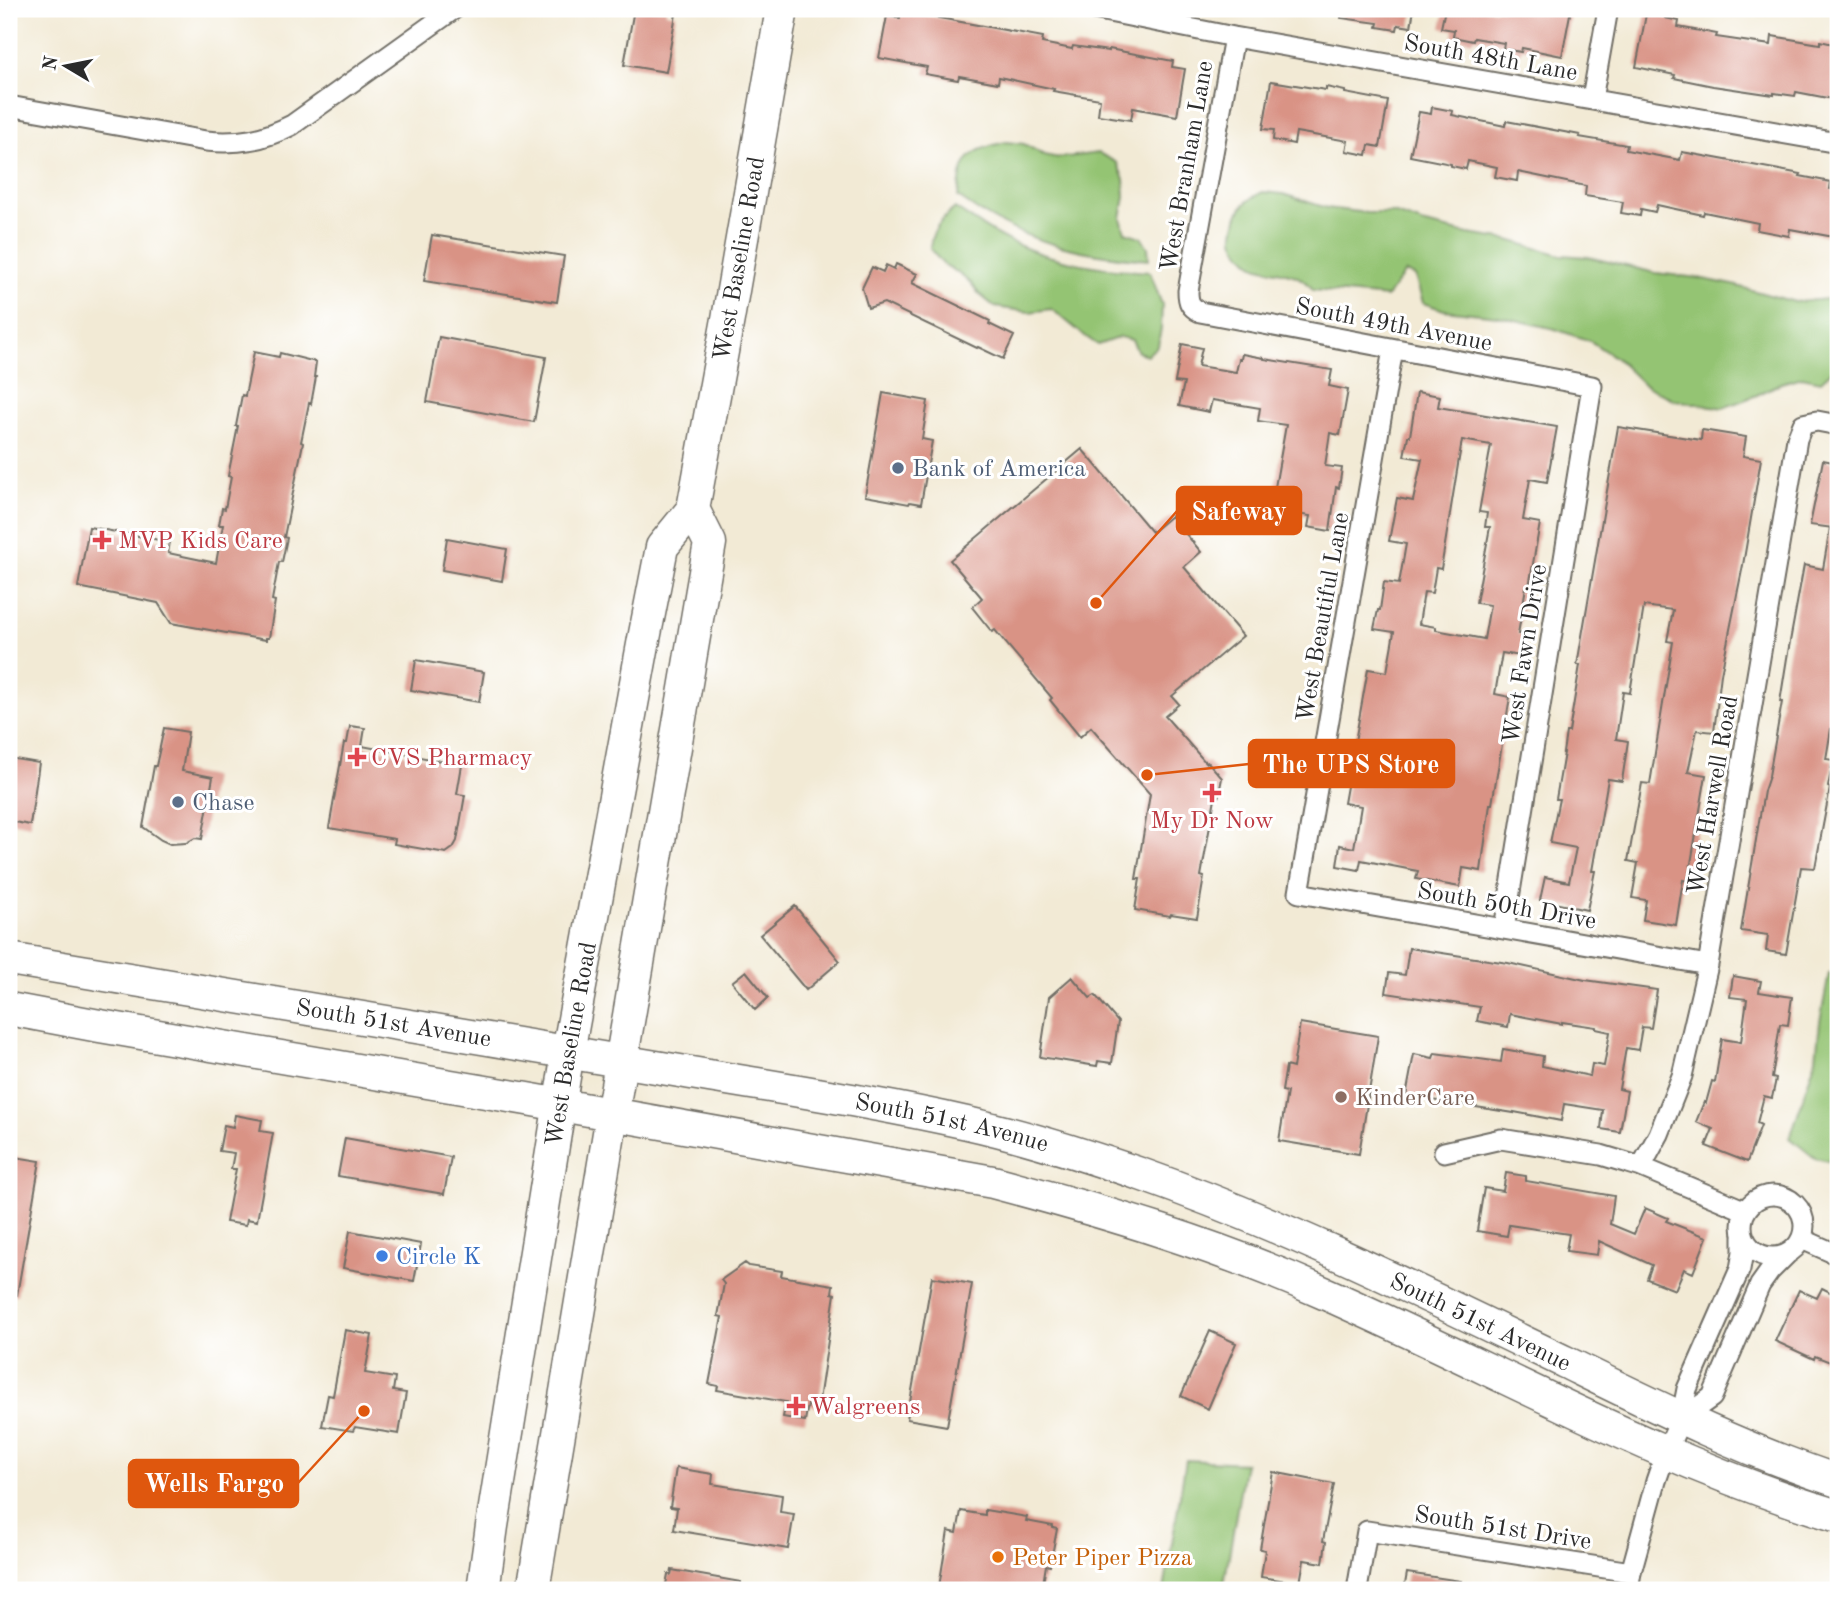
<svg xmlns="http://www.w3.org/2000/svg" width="1847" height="1599" font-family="'Old Standard TT',serif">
<rect width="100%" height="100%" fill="#fff"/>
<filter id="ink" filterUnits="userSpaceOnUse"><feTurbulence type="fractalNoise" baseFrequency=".0143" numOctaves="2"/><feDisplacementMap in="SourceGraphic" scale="14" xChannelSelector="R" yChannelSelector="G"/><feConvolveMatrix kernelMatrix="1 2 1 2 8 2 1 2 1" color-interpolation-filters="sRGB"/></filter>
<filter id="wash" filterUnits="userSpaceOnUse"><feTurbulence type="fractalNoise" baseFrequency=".00686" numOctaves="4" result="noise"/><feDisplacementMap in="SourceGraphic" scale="28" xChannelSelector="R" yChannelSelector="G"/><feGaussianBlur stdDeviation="1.57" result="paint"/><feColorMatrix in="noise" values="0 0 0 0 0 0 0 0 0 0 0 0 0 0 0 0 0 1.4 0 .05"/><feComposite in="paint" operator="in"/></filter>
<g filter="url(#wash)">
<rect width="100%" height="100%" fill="#f2ead5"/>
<path fill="#94c473" stroke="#60784f" stroke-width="2" d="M1006,142l18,2 20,11 15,3 40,-5 18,10 7,16 1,18 -4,21 4,14 16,5 7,10 1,13c-74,-6 -130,-19 -191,-63 4,-40 9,-46 48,-55z
M1263,192l20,2 44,14 40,5h26l32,11 43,10 40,6 53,15 27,2 68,16 42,5 35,7 62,17 43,-4v67l-17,16 -19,-4 -21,6 -24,12 -34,13 -48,-8 -31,-15 -27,-26 -27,-18 -35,-12 -57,-13 -54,-6 -21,-7 -8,-27 -10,-4 -18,25 -74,-7c-12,-19 -35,-17 -54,-23 -10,-3 -22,-18 -25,-28 -1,-5 1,-11 2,-16 3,-17 12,-24 27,-31z
M955,208c20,13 39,27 61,36 42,19 88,25 134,28l12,33 -1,23 -3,18 -11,9 -9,-3 -6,-12 -12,-3 -22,8c-18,-11 -31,-25 -47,-36l-22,3 -34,-5 -16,-13 -8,-11 -16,-12 -12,-7 -13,-15c1,-19 11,-29 25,-41z
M1838,973v190l-23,-5 -25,-20 26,-80 4,-36 9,-48z
M1186,1460l59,3 -22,127h-59z"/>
<g id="blocks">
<path fill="#d99385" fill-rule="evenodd" d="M634,9h32v4l10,1 -10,58 -42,-7z
M1341,9h73l-3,18 -13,-2 -1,5 -20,-3 1,-4 -37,-5z
M1445,9h126l-9,47 -40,-8 -1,4 -18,-3 1,-6 -30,-5 -1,3 -20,-4 1,-7 -13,-2z
M1647,9l19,1 -1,8 14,3 -1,6 39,7 -1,3 55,8 1,-9 48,8v-3l18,4v55l-42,-8 -1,4 -21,-3v2l-61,-9 -39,-8 1,-3 -39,-8z
M901,11l142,26 -1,6 30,6 1,-3 36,5v-2l64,12 -1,6 13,2 -8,47 -44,-8 -2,12 -33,-5 2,-16 -47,-8 1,-2 -55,-12 -1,6 -39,-7 -1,4 -33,-6 2,-7 -48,-9 8,-42 13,2z
M1271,81l55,9v-3l19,4v2l43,8 -8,46 -11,-2 -2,10 -21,-4 2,-10 -52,-9 -2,12 -21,-4 1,-10 -11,-1z
M1432,107l21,4 -1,4 53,11 1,-5 74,14 -1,2 48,8 -1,5 54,10 2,-8 119,22 -1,2 31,6 -1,7 8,1v23l-4,24 -44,-8 -1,7 -32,-6 1,-7 -54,-11 -1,3 -46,-10 -2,7 -14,-3 -1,7 -19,-3 2,-11 -38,-6 1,-10 -68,-14 -1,9 -22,-4 2,-10 -29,-6 -2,8 -15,-3v-2l-41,-8 9,-44 12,2z
M432,235l132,21 -7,46 -133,-21z
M896,264l21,10 -5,9 78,38 -1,3 25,12 -11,23 -25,-12 -1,1 -93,-45 -16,5 -6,-20 10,-21 11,5 3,-7 8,4z
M439,337l107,20 -12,65 -107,-20z
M1182,344l20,4 -4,18 38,6 3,-13h2l1,-5 22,4v1l68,11 -3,16 19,4 -8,45 -10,-2 -5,33 17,2 -3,20 -3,-1 -6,44 -22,-4 2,-11 -39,-6 15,-85 -28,-4 2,-13 -48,-8 -3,12 -30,-6 5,-23 -9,-1z
M254,352l25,5 1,-4 36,9 -2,15h2l-5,27 -2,-1 -8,39 2,1 -19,94 3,1 -5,24h-3l-7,38 3,1 -6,37h-3v2l-95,-17 -13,-20 -80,-16 11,-60 81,15 -2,11 48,10 7,-38h-4l3,-17 3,1 6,-32 -3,-1 10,-50h-2l6,-31 3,1z
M1417,392l23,4 -2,11 119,20 -10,55 -17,-3 -7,41 17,3 -11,64h-3l-8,47 6,1 -4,21 -18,-3 -7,41 15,3 -18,107h-2l-9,67 -18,-3 -3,19 -44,-8 2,-8 -57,-11 -2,10 -22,-4 3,-21 14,3 7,-42 -17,-3 24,-134 19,3 7,-40 -20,-3 4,-19h2l4,-28 15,2 7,-40 -17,-3 8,-43 16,3 9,-42 -18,-3 4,-20h2zM1462,440l29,5 -12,67 8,1 -2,14h5l-14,76 14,2 -6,34 -48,-9v-3l-17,-3 5,-32 8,1 4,-25 5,1z
M883,393l45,8 -6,38 10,2 -11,63 -11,-2 -1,2 -44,-8z
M1618,427l83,13 1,-10 44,7 -3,19 18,3 -18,106 -22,109 -7,58 -17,-2 -9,42 18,3 -18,106 -5,-1 -7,45 -33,-5 3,-20 -14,-2 6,-35 -10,-2 14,-78 8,1 23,-142 -6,-1 6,-31 -29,-4 -14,87 -7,-1 -7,47 12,2 -6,40 -14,-2 -16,92h3l-8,39 -47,-10 5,-23 24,5 7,-34 -26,-5 9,-44h-3l8,-46h-1l3,-21h3l11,-67h-3z
M1082,449l70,83 19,-16 30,36 -17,15 59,69 -71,60 7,8 -14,12 41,47 2,-1 14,16 -4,20h-3l-14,78 3,1 -7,41 -26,-4 -1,2 -35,-6 5,-31h-4l14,-85 -59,-67 -11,10 -30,-37 2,-2 -57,-68 -3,2 -20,-25 10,-9 -32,-38z
M1823,460l15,3v267l-7,-1 -5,30 7,1 -5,27 2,1 -15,80 -14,-1 -15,87 -20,-3 2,-16 -27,-4 23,-140 5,-15 13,-74h-2l7,-44 17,-93 19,4 7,-41h3l-23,-3z
M447,538l60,11 -5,32 -60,-11z
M416,660l68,12 -5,30 -68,-12z
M350,726l15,2 -3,18 100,19 -5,29 8,1 -8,46 -4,7 -7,5 -52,-9 1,-5 -66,-11 15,-85h3z
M164,728l24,4 -6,39 31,6 -11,62 -7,-1 -9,5 -16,1 -9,-4 -18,-13 11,-61h2z
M9,758l30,5 -9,62 -21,-4z
M795,906l45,55 -34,29 -46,-55z
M1409,948l99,15 77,17 72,10 -6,38 -9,-1 -4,23 -12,-2 -7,41 8,2 -7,41 -19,-3 2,-19 -39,-6 -3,17 -47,-9v1l-108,-17 8,-42 19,4 2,-5 66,9 2,-13 40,7 -1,10 48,10 2,-12 12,2 6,-34 -14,-3v-2l-34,-5v2l-52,-10 -2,13 -31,-6 3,-14 -94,-14 3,-20 16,2z
M746,971l22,27 -13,12 -23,-28z
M1733,976l28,5 -2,11 33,5 -4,28 -8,-1 -8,54 4,1 -4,19 -8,-2 -7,27 4,2 -14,37 -41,-16 7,-17 -17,-7 8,-20 2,1 6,-22 3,1 7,-43 19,3 6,-43 -17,-2z
M1072,977l18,21 5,-3 23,27 -6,41 -14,-2 -1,5 -57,-9 9,-60z
M1300,1023l78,13 -19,118 -80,-13 8,-49 -5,-1 4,-25 7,2z
M235,1115l27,5 -2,11 13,2 -16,88 -10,-2 -1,6 -20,-3 10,-53h-5l3,-16 -15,-2 5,-26 9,2z
M345,1138l106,19 -7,37 -106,-18z
M9,1156l31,5 -23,134 -8,-1z
M1506,1173l20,3v5l88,15 -4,28 24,10 11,-26 23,10 -2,3 41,16 -14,36 -9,-4 -9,21 -28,-11 5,-14 -53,-24 -2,14 -31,-4 3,-17 -60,-9 -2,11 -30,-5 7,-43 19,3z
M350,1231l71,13 -7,37 -71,-13z
M745,1263l4,3 33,5 -1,5 52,9 -1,8 3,1 -17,113 -10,-2 -3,16 -22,-4 3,-15 -69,-12 1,-4 -9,-2 13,-67 -4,-1 6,-32 -3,-4z
M932,1277l40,7 -25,142 -40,-7z
M1822,1288l16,8v69l-23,-9 -1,3 -39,-18 24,-51 18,8z
M345,1330l27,5 -7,38 30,5 -2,13 13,2 -7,41 -44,-7 -2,4 -31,-5 6,-31 5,1z
M1210,1331l26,12 -28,66 -27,-13z
M676,1468l37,6 -1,10 70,11 -2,17 14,2 -6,35 -114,-19 3,-22 -7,-1z
M1273,1472l61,12 -11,57 3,1 -3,21 -19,-3 -4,23 -39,-6 4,-27 -5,-1z
M985,1510l42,7 -1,4 27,5v2l4,1 -7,37 -4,-1 -4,25h-99v-2l-4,-1 9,-56 9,2 4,-22 24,4z
M672,1570l69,12 -1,8h-75l3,-16 3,1z
M1407,1573l54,8 -1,9h-56z"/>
</g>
</g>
<g filter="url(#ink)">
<use href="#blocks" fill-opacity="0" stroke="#716e66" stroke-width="2"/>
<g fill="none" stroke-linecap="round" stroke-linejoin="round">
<defs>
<path id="street" d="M1094,9l140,28 604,106
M1234,37l-46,254c0,11 2,16 12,21l392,74 -88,543
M1592,99l16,-90
M9,106l197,35c33,3 57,-1 86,-16l162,-116
M1393,349l-94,544 409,72
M1444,1152l57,-13 100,16 40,12 105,44
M1641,1167l18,-33 23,-58 26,-111 89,-526 6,-15 14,-3 21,4
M1742 1226a31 31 0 1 1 62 0a31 31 0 1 1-62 0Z
M1802,1239l36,16
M1681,1419l31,-22 48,-112 10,-14 17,-17
M1357,1590l10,-59 264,41
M1628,1590l3,-18 25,-91 10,-29 15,-33 6,-30 53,-120 3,-17v-16"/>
<g id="primary">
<path id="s1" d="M9,959c221,37 443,72 665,111 97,17 196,31 293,53 59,13 118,32 176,52 145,51 283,120 422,187 90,44 178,88 273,119"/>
<path d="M9,1009l85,16 433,74 466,83c113,30 224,63 331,111 171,75 335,169 514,223"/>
<path id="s2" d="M483,1590l9,-64 76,-474 76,-413 18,-92 31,-38 35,-190 54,-310"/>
<path d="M533,1590l79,-475 98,-572 -17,-34"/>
</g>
</defs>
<use href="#street" stroke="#716e66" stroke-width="23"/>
<use href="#primary" stroke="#716e66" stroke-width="35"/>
<use href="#street" stroke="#fff" stroke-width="19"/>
<use href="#primary" stroke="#fff" stroke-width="32"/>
</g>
</g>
<g fill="#5c6f8a" stroke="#fff" stroke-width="2.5">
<circle cx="898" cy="468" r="7"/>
<circle cx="178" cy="802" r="7"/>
</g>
<g fill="#e0444e" stroke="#fff" stroke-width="2.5">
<path d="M98.5 529.5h7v7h7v7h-7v7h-7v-7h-7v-7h7z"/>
<path d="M353.5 746.5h7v7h7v7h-7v7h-7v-7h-7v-7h7z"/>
<path d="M1208.5 782.5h7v7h7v7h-7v7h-7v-7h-7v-7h7z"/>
<path d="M792.5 1395.5h7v7h7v7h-7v7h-7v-7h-7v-7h7z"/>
</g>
<circle fill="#8d6e63" stroke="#fff" stroke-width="2.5" cx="1341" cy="1097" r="7"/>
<circle fill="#3f7fe0" stroke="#fff" stroke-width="2.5" cx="382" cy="1256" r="7"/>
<circle fill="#e8710a" stroke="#fff" stroke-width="2.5" cx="998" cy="1557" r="7"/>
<g text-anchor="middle" stroke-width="6" stroke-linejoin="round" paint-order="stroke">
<g font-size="24" fill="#2b2b2b" stroke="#fff">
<text transform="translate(1491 57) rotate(10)" y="8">South 48th Lane</text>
<text transform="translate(1186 166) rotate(-80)" y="8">West Branham Lane</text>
<text dy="8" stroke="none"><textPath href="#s2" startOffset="1362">West Baseline Road</textPath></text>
<text transform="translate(1394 324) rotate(11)" y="8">South 49th Avenue</text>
<text transform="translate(1322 617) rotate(-80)" y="8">West Beautiful Lane</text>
<text transform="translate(1524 654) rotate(-81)" y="8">West Fawn Drive</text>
<text transform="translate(1712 795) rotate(-80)" y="8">West Harwell Road</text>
<text transform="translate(1507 905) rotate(10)" y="8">South 50th Drive</text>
<text dy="8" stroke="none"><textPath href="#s1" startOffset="390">South 51st Avenue</textPath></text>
<text dy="8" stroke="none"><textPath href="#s2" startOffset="553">West Baseline Road</textPath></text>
<text dy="8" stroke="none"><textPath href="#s1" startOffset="957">South 51st Avenue</textPath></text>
<text dy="8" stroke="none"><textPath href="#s1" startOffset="1524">South 51st Avenue</textPath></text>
<text transform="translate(1503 1527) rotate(9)" y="8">South 51st Drive</text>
</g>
<g font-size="24" fill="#4e5e75" stroke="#fff" text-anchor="start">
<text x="912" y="476">Bank of America</text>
<text x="192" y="810">Chase</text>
</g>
<g font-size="24" fill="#be3a42" stroke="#fff" text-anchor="start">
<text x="118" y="548">MVP Kids Care</text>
<text x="371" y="765">CVS Pharmacy</text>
<text x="1212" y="828" text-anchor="middle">My Dr Now</text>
<text x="810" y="1414">Walgreens</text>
</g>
<g font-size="24" fill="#785e54" stroke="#fff" text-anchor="start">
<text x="1355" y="1105">KinderCare</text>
</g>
<g font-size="24" fill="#366cbe" stroke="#fff" text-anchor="start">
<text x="396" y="1264">Circle K</text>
</g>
<g font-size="24" fill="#c56008" stroke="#fff" text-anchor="start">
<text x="1012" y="1565">Peter Piper Pizza</text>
</g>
</g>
<path fill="none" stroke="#df570e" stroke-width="2.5" d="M1096 603L1177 511M1147 775L1249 764M364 1411L298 1483"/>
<g fill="#df570e" stroke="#fff" stroke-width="2.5">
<circle cx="1096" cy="603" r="7"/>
<circle cx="1147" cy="775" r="7"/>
<circle cx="364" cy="1411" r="7"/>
</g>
<g fill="#df570e" stroke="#df570e" stroke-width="2.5">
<rect x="1177" y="487" width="124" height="47" rx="7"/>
<rect x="1249" y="740" width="205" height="47" rx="7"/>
<rect x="129" y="1460" width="169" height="47" rx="7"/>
</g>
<g font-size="26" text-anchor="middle" font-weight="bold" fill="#fff">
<text x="1239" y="520">Safeway</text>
<text x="1351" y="773">The UPS Store</text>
<text x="214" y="1492">Wells Fargo</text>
</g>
<rect width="1847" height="1599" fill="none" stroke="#fff" stroke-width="35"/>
<g transform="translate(66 66) rotate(280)" stroke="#ffffff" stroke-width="5" paint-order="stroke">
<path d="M0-5L12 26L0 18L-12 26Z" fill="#2b2b2b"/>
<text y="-10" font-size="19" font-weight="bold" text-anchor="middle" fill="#2b2b2b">N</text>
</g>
</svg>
